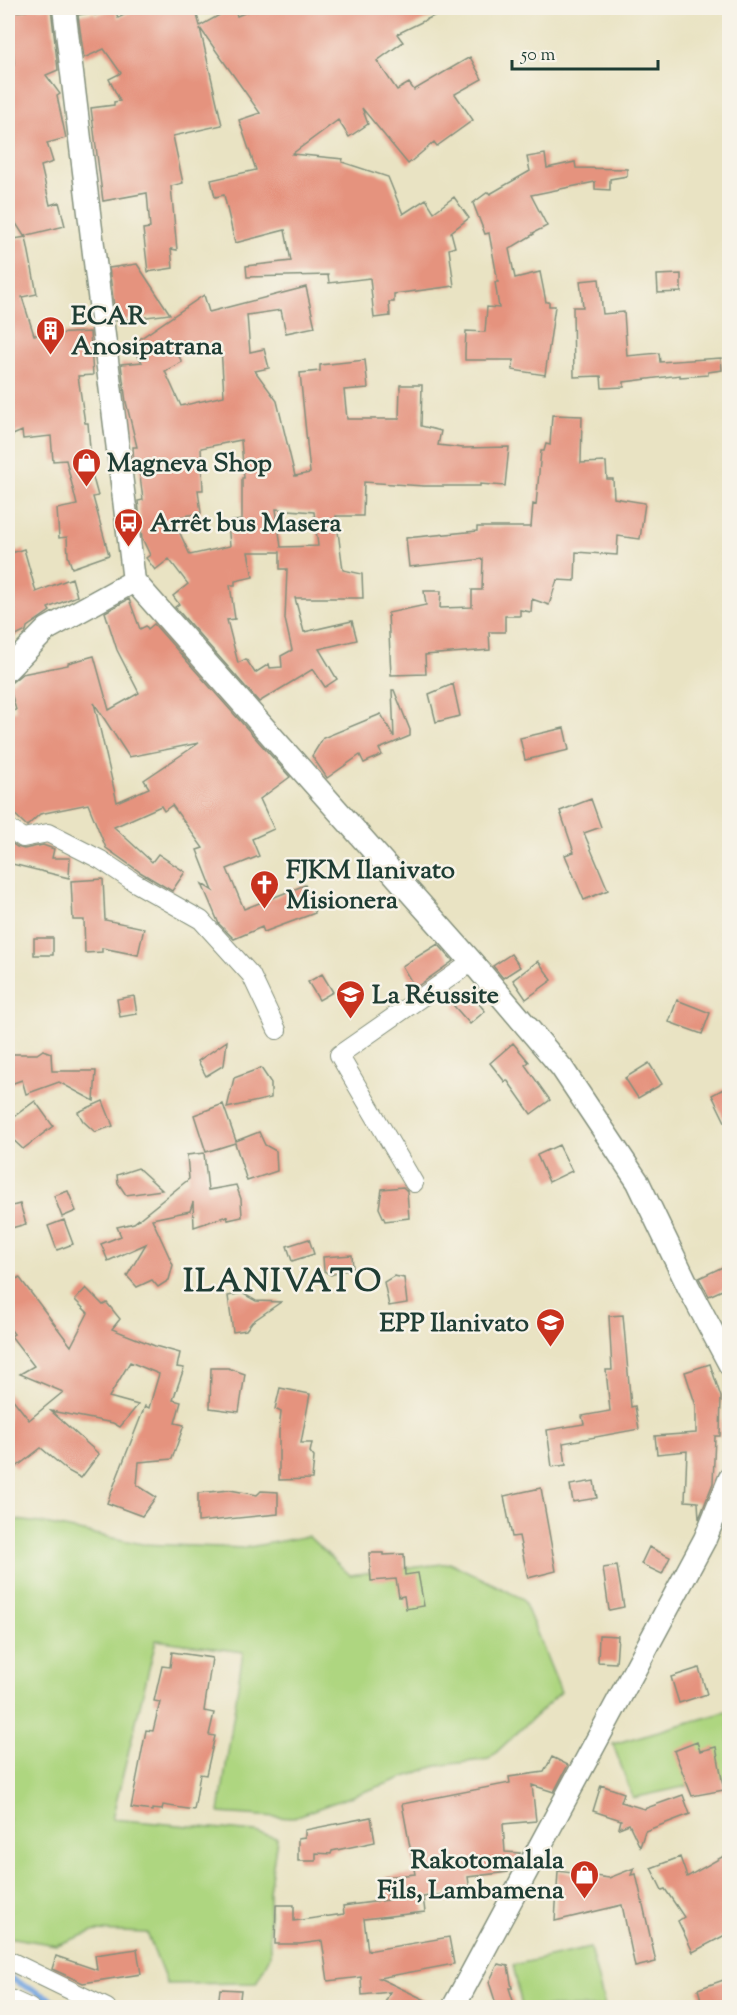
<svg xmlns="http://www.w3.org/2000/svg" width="737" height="2015" font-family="'Sorts Mill Goudy',serif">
<rect width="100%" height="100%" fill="#f7f3e8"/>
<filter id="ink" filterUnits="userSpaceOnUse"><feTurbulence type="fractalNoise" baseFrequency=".0167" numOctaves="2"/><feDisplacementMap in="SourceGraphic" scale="12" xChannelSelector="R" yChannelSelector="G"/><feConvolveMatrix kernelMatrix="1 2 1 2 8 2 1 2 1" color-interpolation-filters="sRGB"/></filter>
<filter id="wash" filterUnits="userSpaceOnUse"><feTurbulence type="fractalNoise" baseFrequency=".008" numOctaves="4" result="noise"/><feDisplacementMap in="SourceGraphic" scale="24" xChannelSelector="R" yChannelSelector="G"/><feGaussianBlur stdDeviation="1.35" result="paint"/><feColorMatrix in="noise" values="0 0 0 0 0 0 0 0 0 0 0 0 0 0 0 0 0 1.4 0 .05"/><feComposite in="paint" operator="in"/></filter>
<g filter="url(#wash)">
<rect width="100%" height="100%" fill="#e9e3c3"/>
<path fill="#aed680" stroke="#668a5a" stroke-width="1.5" d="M8,1519l32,4 102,21 102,4 64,-12 42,39 101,-12 72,36 38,93 -72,67 -53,7 -145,52 -72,-5 24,-161 -87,-12 -44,179 143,13 22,6 -8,54 1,64 -14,27 -89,1 -20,-51 -51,-2 -40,14 -48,-8z
M729,1711v66l-96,21 -20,-54z
M590,1948l15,59h-83l-9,-42z"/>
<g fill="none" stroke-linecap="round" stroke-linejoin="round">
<path stroke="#75a6e0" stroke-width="6" d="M8,1977l60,31"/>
</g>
<g id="blocks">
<path fill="#e5937e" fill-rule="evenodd" d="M26,8h25l7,62 -12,5 14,19 -3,2 9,42 -19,5 6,19 -12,4 9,39 9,-3 6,24 -41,10 -16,-25v-142l6,-5 -3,-52 15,-1z
M138,8h57l5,18 32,-18 5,8 20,-8h193l-53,26 6,8 -26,19 20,29 12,-7 5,7 56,-33 12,22 -27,15 18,26 -36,26 -3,-4 -26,22 -46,-56 6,16 -19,13 -11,-17 -46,34 51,5 -1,3 46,15 15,37 23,-15 8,13 20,-15 15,21 -18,14 4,15 -6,2 5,37 -60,8v8h-5l1,14 -16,2 -4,-40 -41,5 -1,-8 -81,2 -1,-11 45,-5 -6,-31 -50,13 -11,-48 -9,2 -4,-17 45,-10 -17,-50 21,-7 -60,-85 22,97 -49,11 10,47 -12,3 6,64 -6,-1 2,19 -25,4 -5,-43 7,-1 -3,-35 -44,8 -12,-93 23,-3v-3l6,-1 -11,-22 12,-6 -17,-24 -20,9 -6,-43 17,-3v3l20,-6 3,9z
M545,154l2,14 28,-6 1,6 51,1v7l-17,3v11l-15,-1v-7l-64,13 16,31 -14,7 1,1 -25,15 6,29 25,-6 6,30h3v4h6l-10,69 -33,-5 2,-10h-49v-8l1,-21 19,1 2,-25 12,1 -4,-26h3l-9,-49 -4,1 -12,-31 15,-11 2,2 40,-23 -3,-14z
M26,237l11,57 -15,3 12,38 56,-3 3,43 -15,1 7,47h3l4,51 6,22 -5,1 16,58 -37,13 -4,-12 -1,-19 -8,1 -2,-29 20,-4 -11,-45 -13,1 -2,-25 -28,3 -1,-8 -14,6v-197z
M137,264l33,50 -54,7 -7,-53z
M681,274v18l-23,1 -1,-18z
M599,279l4,35 21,-2 3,44 32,-3 1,9 61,-4 1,12 -14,2v3l-28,2v-2l-56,7v5l-22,1 -1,-12 -27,1 -1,-70h10l-3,-26z
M306,287l9,40 -29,6 -5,-23 -34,5 3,37 14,-3 5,19 -14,3 22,30 18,75 15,-3 -10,-100 20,-2v-6l45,-5 3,28 -24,2 3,29h52l1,-34h22l-1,41 20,5 -3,14 25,3 46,-1 -4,39 -25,-2v2h-56l-60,-4 -1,34h-27l7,54 19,4 1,24h-68l9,34 48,-11 5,19 -38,9 18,30 -12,8 -12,-18 -54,33 -84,-95 4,-3 -6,-8 15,-12 -19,-25 -14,11 -9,-12 4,-3 -8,-17 -4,-37 5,-1 -4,-32 -5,1 -1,-22h4l-11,-45 -5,-38 21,-2 -11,-17 73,-50 5,17zM219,343v4h2l3,49 -43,10 -16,-35 17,-9 -6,-11zM241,440l3,38h-2v42l-14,2 2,24 -40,9 -17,-37 28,-5 -3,-23h5l-2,-42zM276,509l38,3 4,34 -37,1zM248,552h32v17h7l-2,50 7,31 -11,6 1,11 -12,1 -1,-4 -14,9 -9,-14 -8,4 -11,-43 8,-1 -5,-34h5v-4l18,-4z
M552,415l30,1 -1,47 25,-1 1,17h6l1,19 31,5 -5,36 -22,-3 -1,19 -41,-3 -1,29 -18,-1 -8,25 -17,-6 -1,13 -11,-2v6h-15v16h-16l1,18 -65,5 1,19 -35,1 -3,-62 38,-8 -2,-14h17l-1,17 32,-1v-17h10l1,-31 -74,8 -3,-29 71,-7v-4h54l2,-23 3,1 5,-54h3l2,-7 4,1z
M24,549l12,43 36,-14 5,18 -29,12 2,3 -23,16 -1,4 -18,9v-86z
M129,599l11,30 6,-3 2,3 6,-5 136,153 -30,22 14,30 -22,10 7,17 -32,13 17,40 61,-24 10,28 -51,19 -2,-5 -28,12 -15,-15 -17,-40 11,7 -16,-41 6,-2 -31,-43 -8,6 -3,-5 -47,21 38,35 6,-8 27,18 -13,19 -32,-19 -34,-24 -18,-44 -48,10 -13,12 -19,-18v-96l8,-2 -8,-28h4l10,-8 46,-9v-2l26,-7 15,54 30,-17 -22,-43 -12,-38zM94,703l35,54 70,-14 -55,37 5,8 -32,14z
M453,684l7,32 -24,6 -7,-28z
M392,690h2l16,40v6l-31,13 3,6 -18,8 -4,-8 -33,23 -15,-22 11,-18 58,-24 13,23z
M564,728l5,22 -44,10 -5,-22z
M591,799l10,28 -17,6 24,57 -24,10 -19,-45 9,-3 -14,-41z
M8,841l9,6 7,2 19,-4 11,4 -2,9h18l-1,20 -61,-15z
M103,879l2,41 39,8 -6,27 -36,-7v4l-17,1 -1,-33h-11l-2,-39z
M34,938h19v17h-19z
M438,944l15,17 -38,27 -13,-22z
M511,954l9,13 -17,11 -10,-12z
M538,961l14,19 -26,19 -13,-19z
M322,974l11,18 -14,8 -11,-18z
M469,992l16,19 -15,13 -16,-18z
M134,996l3,18 -17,3 -3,-18z
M677,1000l33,13 -8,21 -33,-12z
M227,1041l-3,24 -18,11 -8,-15z
M513,1043l16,19 -4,3 25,35 -19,14 -24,-34 -2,2 -15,-19z
M43,1050l8,3 1,18h44l-2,30 -35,-19 -33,12 -4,-14 -14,5v-31h29z
M649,1063l13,21 -24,14 -13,-20z
M261,1068l10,15v15l-44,10 7,-30z
M729,1086v44l-17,-35z
M35,1101l18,25 -30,23 -15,-14v-14z
M103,1101l10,25 -18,6 -12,-11 -5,-9z
M223,1104l13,37 23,-9 6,13 11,6 1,20 -30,10 -12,-38 -29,9 -12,-37z
M559,1145l13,26 -23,11 -12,-27z
M204,1153l4,37 28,-5 5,14 1,18 -14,3 -1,-4 -33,11 -1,-25 -3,9 -38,8 21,46 -4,15 -11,7 -6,-7 -15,7 -10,-11 19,-32 -38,17 -7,-17 20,-8 -4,-9 17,-4 55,-44 -2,-24z
M138,1168l24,22 -36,5 -8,-12 -1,-8z
M403,1187l4,4 2,27 -24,3 -6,-13 3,-19z
M68,1191l8,20 -14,6 -8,-21z
M20,1204l6,20 -18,5v-22z
M64,1220l9,24 -16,6 -9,-24z
M309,1239l5,15 -22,7 -5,-15z
M352,1255l1,13 -22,7 -7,-4 -1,-14z
M729,1264v23l-20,9 -10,-18z
M394,1276l10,2 3,25 -18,3 -5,-24z
M19,1277l52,69 17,-33 -13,-13 11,-12 17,17 4,-2 13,16 -8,10 43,17 25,7 -3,14 7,1 -11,32 8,2 -6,21 9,2 -12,34 -33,3 -2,23 19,12 -14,19 -35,-13 38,-97 4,2 10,-34 -29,-12 -21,35 29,8 -18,22 -7,-4 -62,-12 48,43 -18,24 -13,-7 -27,-23 -26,20 -7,-10v-65l21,27 34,-28 -43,-18 14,-8 -23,-30 3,-2 -6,-8v-40z
M242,1293l14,8 25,1 -29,20 -6,8 -13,2 -5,-36z
M623,1315l8,92 4,-1 4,23 -76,14 3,22 -14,2 -5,-37 37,-6 -2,-8 28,-5 -4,-41h6l-3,-54z
M710,1364l11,33 -1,39h-5l-2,47 -14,36 -1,-17 -13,-1 2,-50 -30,3 -2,-18 41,-3v-27l-11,-34z
M211,1368h17l17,6 -6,38 -29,-4z
M280,1388l30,6 -9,49h11l-2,9 4,5 -2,22 -33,1v-49l2,-19 -6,-3z
M594,1481l3,17 -24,4 -3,-17z
M541,1488l15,83 -28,7 -9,-42 -7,1 -8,-41z
M230,1490l27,5 4,-4 17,1v22l-80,8v-29z
M649,1547l21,10 -8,17 -21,-10z
M369,1553h15v2l20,-1 1,21 13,-2 6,33 -18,3 -2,-13 -5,1 -3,-18 -25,2z
M617,1566l7,41 -15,3 -6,-42z
M599,1635l19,1 -2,27 -18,-1z
M172,1652l40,6 -8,53 10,2 -5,22 6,1 -9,39 -6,-1 -6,36 -31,-5 -1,5 -10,-1v2l-21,-3 15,-78 7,1 7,-29 -6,-1 8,-35 8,1z
M699,1668l8,26 -28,9 -8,-26z
M697,1742l3,9 16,-4 8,43 -32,6 -18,-45z
M552,1757l16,8 -14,27 -22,-7 4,36 -33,3 2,28 15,1 -7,16h-6l1,3 -40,5 2,14 -47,6 2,15 -61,7 4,32 81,-14 5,27 -75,14 61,29h-57l7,-15 -28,3 -1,-18 -33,4 -6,-40 -22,3h-25l1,-39h18v16l50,-7 -1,-8 45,-6 -3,-23 30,-3 -13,-70 108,-21 -1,-6 35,-5z
M601,1785l23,8 -3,9 23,7 39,-14 7,19 -45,17 -5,16 -11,-23 -10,4 2,-8 -28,-9z
M371,1817l4,25 -43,9 -1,3 -15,-1v8h-18v-23l7,-1v-7z
M729,1853v80l-36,19 -15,-31 6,-4 -19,-28 -3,1 -11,-22 29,-11 7,20z
M634,1868l-3,7 5,-1 20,88 -21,5 -13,-62 -67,16 3,-50 51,7z
M137,1949l4,25 -58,9 -31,-14 4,-13 41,14 -2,-15z
M498,1964l10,2 4,22h-3l6,19h-18l-8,-25z
M729,1978v23l-26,6 -5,-18z
M220,1989l21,1 -2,17h-21z"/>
</g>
</g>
<g filter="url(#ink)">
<use href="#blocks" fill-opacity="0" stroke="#84907c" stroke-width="1.5"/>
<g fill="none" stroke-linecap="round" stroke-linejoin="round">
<defs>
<path id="minor" d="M8,828l15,10 25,-5 53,27 33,22 67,38 50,55 26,55
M414,1183l-75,-128 133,-93
M8,1960l99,48
M8,1998l22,10"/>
<path id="tertiary" d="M64,8l70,573 338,381 90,106 76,114 51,106 41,77
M8,669l39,-40 87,-48
M453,2008l252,-469 25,-61"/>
</defs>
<use href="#minor" stroke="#84907c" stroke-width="20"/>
<use href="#tertiary" stroke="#84907c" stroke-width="25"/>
<use href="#minor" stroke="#fff" stroke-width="18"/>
<use href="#tertiary" stroke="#fff" stroke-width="22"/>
</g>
</g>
<defs>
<symbol id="building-pin" viewBox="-11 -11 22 30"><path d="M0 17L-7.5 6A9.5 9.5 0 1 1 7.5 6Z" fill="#c8321e" stroke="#f7f3e8"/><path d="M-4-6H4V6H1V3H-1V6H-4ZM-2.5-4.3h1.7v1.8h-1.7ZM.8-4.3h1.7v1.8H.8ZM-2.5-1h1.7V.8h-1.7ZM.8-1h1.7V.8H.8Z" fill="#fff"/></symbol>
<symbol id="shop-pin" viewBox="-11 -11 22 30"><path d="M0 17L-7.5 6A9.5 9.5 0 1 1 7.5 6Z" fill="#c8321e" stroke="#f7f3e8"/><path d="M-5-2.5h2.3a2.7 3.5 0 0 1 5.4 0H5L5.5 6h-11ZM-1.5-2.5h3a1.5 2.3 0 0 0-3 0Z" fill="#fff"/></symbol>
<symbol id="bus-pin" viewBox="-11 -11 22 30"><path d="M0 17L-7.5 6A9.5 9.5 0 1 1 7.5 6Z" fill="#c8321e" stroke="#f7f3e8"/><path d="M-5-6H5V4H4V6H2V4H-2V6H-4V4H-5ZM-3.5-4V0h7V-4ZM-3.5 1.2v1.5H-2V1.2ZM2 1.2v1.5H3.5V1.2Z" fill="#fff"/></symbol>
<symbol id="church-pin" viewBox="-11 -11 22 30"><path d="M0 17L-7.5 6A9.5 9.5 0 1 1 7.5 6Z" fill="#c8321e" stroke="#f7f3e8"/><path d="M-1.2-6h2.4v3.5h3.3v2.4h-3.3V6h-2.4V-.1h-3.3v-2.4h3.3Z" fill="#fff"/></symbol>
<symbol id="school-pin" viewBox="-11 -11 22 30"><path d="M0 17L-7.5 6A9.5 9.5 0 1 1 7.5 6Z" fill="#c8321e" stroke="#f7f3e8"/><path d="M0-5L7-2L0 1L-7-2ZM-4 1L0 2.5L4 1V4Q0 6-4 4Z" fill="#fff"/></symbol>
</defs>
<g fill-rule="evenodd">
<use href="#building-pin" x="34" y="314" width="33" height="45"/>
<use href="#shop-pin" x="70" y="446" width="33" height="45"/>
<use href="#bus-pin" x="112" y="506" width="33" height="45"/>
<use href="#church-pin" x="248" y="868" width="33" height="45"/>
<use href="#school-pin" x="334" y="978" width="33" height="45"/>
<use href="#school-pin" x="534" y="1306" width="33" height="45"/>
<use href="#shop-pin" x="568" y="1858" width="33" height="45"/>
</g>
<g text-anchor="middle" stroke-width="5" stroke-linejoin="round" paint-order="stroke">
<g font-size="26" font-weight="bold" fill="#1f3d34" stroke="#f7f3e8" text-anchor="start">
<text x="71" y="324">ECAR<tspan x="71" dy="30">Anosipatrana</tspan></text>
<text x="107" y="471">Magneva Shop</text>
<text x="150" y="531">Arrêt bus Masera</text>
<text x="286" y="878">FJKM Ilanivato<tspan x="286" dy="30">Misionera</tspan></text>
<text x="372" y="1003">La Réussite</text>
<text x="529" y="1331" text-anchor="end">EPP Ilanivato</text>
<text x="564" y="1868" text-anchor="end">Rakotomalala<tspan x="564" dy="30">Fils, Lambamena</tspan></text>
</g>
<g font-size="32" font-weight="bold" letter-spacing="1.5" fill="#1f3d34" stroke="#f7f3e8">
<text x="283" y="1291">ILANIVATO</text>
</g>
</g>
<rect width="737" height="2015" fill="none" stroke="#f7f3e8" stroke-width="30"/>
<path d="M512 60v9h146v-9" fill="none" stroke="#1f3d34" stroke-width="3"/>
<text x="521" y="60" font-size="18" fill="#1f3d34" stroke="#f7f3e8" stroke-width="4.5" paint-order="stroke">50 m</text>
</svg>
